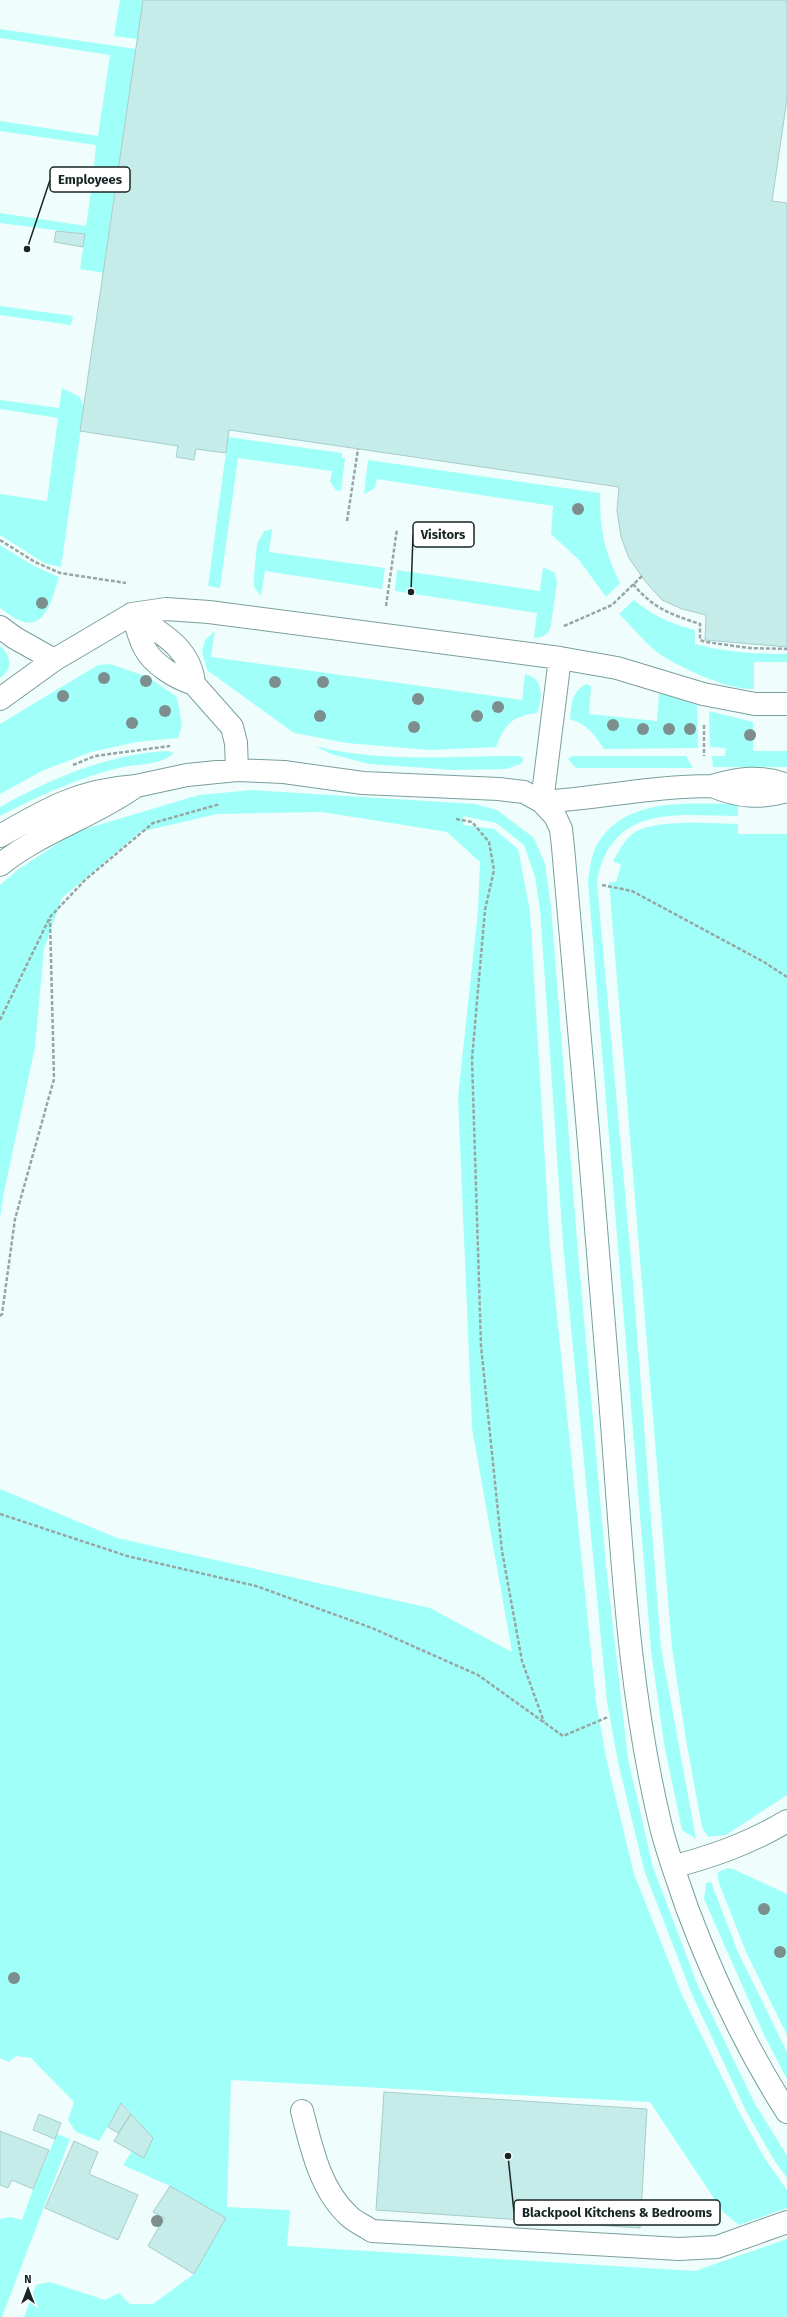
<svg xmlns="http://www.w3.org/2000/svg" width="787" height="2317" font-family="'Fira Sans',sans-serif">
<rect width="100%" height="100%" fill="#effefd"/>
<path fill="#a0fff8" d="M120,0h23l-5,39 -24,-3z
M0,29l136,20 -18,121 -10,-2 -1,9 -14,-2 3,-30 -96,-14v-10l98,15 12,-81 -110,-17z
M92,185l23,3 -11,85 -24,-4 5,-35 -85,-11v-10l86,13z
M0,306l73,10 -2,9 -71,-10z
M62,388l18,9 4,11 -23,159 -17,-4 -44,-28v-41l47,7 11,-83 -58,-9v-9l59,8z
M228,437l114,16v5h3l-4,33 -5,-1 -6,-8 2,-11 -94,-13 -18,130 -12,-2z
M368,460l232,33c0,38 4,56 20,90l-14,14 -27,-37 -28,-26 2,-28 -176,-27 -2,9 -11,6z
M272,529l-3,23 116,16 -3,21 -117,-18 -4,25 -7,-9v-11l3,-32 7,-13z
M0,545l34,21 25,11c-6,18 -13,56 -40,43 -7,-3 -13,-8 -19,-12z
M543,567l12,6 2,9 -6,43c-2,10 -8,12 -17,13l3,-25 -142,-22 2,-21 143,21z
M634,600c19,16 37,24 61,30v14c30,8 61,10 92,10v8h-33v27c-27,1 -70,-20 -93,-34 -16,-11 -28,-28 -42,-41z
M215,631l-4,26 311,43 3,-26c19,4 18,24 12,39 -25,3 -32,11 -41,34l-67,3 -82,-7 -53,-10 -87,-63 -5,-19 3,-11z
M0,646c11,9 14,23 0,32z
M110,664l38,13 29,20 5,28 -4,13 -41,4 -46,10 -49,19 -42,23v-70l98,-59z
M586,684l5,2 -2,28 68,7 2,-29 38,13 1,43 -94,1c-9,-14 -17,-25 -34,-30 2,-16 1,-26 16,-35z
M709,711l44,11v29h34v16h-74l-1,-11h13l1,-8 -16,-1z
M315,746c66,17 136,10 204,10l5,3 -3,5 -15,5 -52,1 -85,-6 -38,-10z
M168,751l6,2c-12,11 -30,11 -46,13 -45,9 -87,29 -128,50v-9c52,-29 108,-53 168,-56z
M572,756h114l7,12h-117l-8,-9z
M252,790l223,14 22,6 37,28 11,26 6,42 26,335 29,324 22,194 25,108 45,119 56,116 33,54v22l-13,-18 -28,-49 -55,-119 -47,-122 -26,-108 -11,-60 -44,-458 -23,-335 -5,-32 -11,-32 -28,-22 -33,-7v9l31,4 24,20 12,62 20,335 46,456 11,60 27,112 48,121 57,117 26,47 22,31v18l-48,17 -16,-13 -73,-110 -419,-22 -4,127 63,3 -3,36 408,25 92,-32v78h-763l12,-32 14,-3 55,18 14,-7 11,11h23l41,-30 32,-56 -56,-32 -47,-21 9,-14 12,7 9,-20 -31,-35 -23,38 -23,-9 -8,-12 6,-18 -43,-44 -15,-2 -7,6 -9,-4v-569l117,49 313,70 82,44 -40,-224 -14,-331 20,-186 2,-49 -33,-30 -125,-20 -105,2 -77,18 -78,66 -18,51 -9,98 -31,145 -4,26v-333l19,-16 56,-37 124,-37z
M738,804v12c-62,-1 -127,-12 -141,66l36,400 28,366 35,191 -14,-9 -18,-86 -13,-94 -63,-769c2,-13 3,-27 10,-38 29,-47 92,-39 140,-39z
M738,824v10h49v961l-61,40 -18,2 -6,-10 -16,-87 -14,-92 -63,-766h7l5,-17 -8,-4c7,-12 14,-27 28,-32 27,-9 69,-6 97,-5z
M727,1868l6,1 54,25v141l-41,-83 -27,-69 -2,-10z
M711,1882l27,70 49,100v27l-22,-42 -61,-138 2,-16z
M57,2134l13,5 -68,178h-2v-98l11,-2 11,3 11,-31z"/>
<path fill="#c5ece8" stroke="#a7cdca" d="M143,0h644v99l-15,102 15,2v444l-82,-7 1,-25 -24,-6 -20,-9 -17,-19 -16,-23 -8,-21 -4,-27 2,-23 -390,-57 -3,23 -30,-4 -2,11 -18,-3 2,-11 -98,-15z
M56,231l29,3 -2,13 -29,-5z
M384,2092l263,17 -7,119 -264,-18z
M121,2103l10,11 -13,19 -10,-6z
M39,2114l22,9 -6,16 -22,-9z
M131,2114l22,24 -9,20 -30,-17z
M0,2131l49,19 -16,39 -21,-9 -4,8 -8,-3z
M74,2141l24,11 -9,22 49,21 -20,45 -73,-32z
M170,2186l56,32 -32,56 -46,-28 16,-28 -11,-6z"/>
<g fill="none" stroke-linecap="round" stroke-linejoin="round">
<defs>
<path id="minor" d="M132,614c27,18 59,33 62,70 -18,-6 -41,-19 -50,-37 -5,-10 -8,-23 -12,-33z
M0,627l15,11 39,22 78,-46 34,-5 43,3 351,46 57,10 86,26 52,10h32
M560,658l-18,144c57,-4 112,-16 170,-16
M194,684l38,43 4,16 1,27
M0,699l54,-39
M787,785c-27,-10 -48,-7 -75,1 27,11 47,13 75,5
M136,786l51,-11 50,-5 47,2 79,11 136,6 25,3 18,10 13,14 6,13 2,18c16,176 31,351 45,527 13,151 17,305 53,453 7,28 17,54 26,81 27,72 59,140 100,204
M0,836c48,-28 80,-46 136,-50 -43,31 -94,45 -136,79
M673,1867c42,-12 76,-23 114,-46
M302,2111c9,35 18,79 47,105 6,6 16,10 23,15l307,18 38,-2 70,-25"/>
</defs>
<use href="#minor" stroke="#7a9f9c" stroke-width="24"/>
<path stroke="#97a6a5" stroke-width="2.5" stroke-dasharray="4 2" stroke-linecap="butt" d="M347,521l11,-72
M0,540l35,22 25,11 66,10
M633,584c21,25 37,30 67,40v16l6,2 43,6 38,1
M386,606l11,-77
M564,626l48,-21 30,-29
M704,725v31
M73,765l22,-9 75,-10
M456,819l16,3 17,20 5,28 -9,40 -13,149 9,287 21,205 20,110 22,61
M602,885l30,6 132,71 23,15
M0,1020l50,-103 35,-37 68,-57 67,-19
M0,1316l2,-2 13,-95 39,-140 -4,-160
M0,1514l127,42 129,30 116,42 106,47 85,61 45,-19"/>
<use href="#minor" stroke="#fff" stroke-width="22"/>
</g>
<g fill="#7c8e8d">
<circle cx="578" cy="509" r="6"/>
<circle cx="42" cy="603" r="6"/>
<circle cx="104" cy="678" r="6"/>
<circle cx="146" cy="681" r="6"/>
<circle cx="275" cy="682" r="6"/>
<circle cx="323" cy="682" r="6"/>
<circle cx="63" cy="696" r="6"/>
<circle cx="418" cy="699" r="6"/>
<circle cx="498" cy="707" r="6"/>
<circle cx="165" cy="711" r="6"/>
<circle cx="320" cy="716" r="6"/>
<circle cx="477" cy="716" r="6"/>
<circle cx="132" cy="723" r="6"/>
<circle cx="613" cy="725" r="6"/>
<circle cx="414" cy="727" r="6"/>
<circle cx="643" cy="729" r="6"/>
<circle cx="669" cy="729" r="6"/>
<circle cx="690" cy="729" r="6"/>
<circle cx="750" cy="735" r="6"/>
<circle cx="764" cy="1909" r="6"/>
<circle cx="780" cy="1952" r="6"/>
<circle cx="14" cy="1978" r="6"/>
<circle cx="157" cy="2221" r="6"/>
</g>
<path fill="none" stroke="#172624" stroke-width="1.5" d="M27 249L50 180M411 592L413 535M508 2156L514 2212"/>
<g fill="#172624" stroke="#fff" stroke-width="1.5">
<circle cx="27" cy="249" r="4"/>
<circle cx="411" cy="592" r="4"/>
<circle cx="508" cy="2156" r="4"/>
</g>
<g fill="#fff" stroke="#172624" stroke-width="1.5">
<rect x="50" y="167" width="80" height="25" rx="4"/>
<rect x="413" y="522" width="61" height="25" rx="4"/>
<rect x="514" y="2200" width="206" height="25" rx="4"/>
</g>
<g font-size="13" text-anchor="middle" font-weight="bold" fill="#172624">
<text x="90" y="184">Employees</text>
<text x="443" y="539">Visitors</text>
<text x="617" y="2217">Blackpool Kitchens &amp; Bedrooms</text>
</g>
<g transform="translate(28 2289)" stroke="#ffffff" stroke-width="3" paint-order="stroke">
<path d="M0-3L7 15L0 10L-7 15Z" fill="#172624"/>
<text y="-6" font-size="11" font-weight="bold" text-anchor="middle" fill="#172624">N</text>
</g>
</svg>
